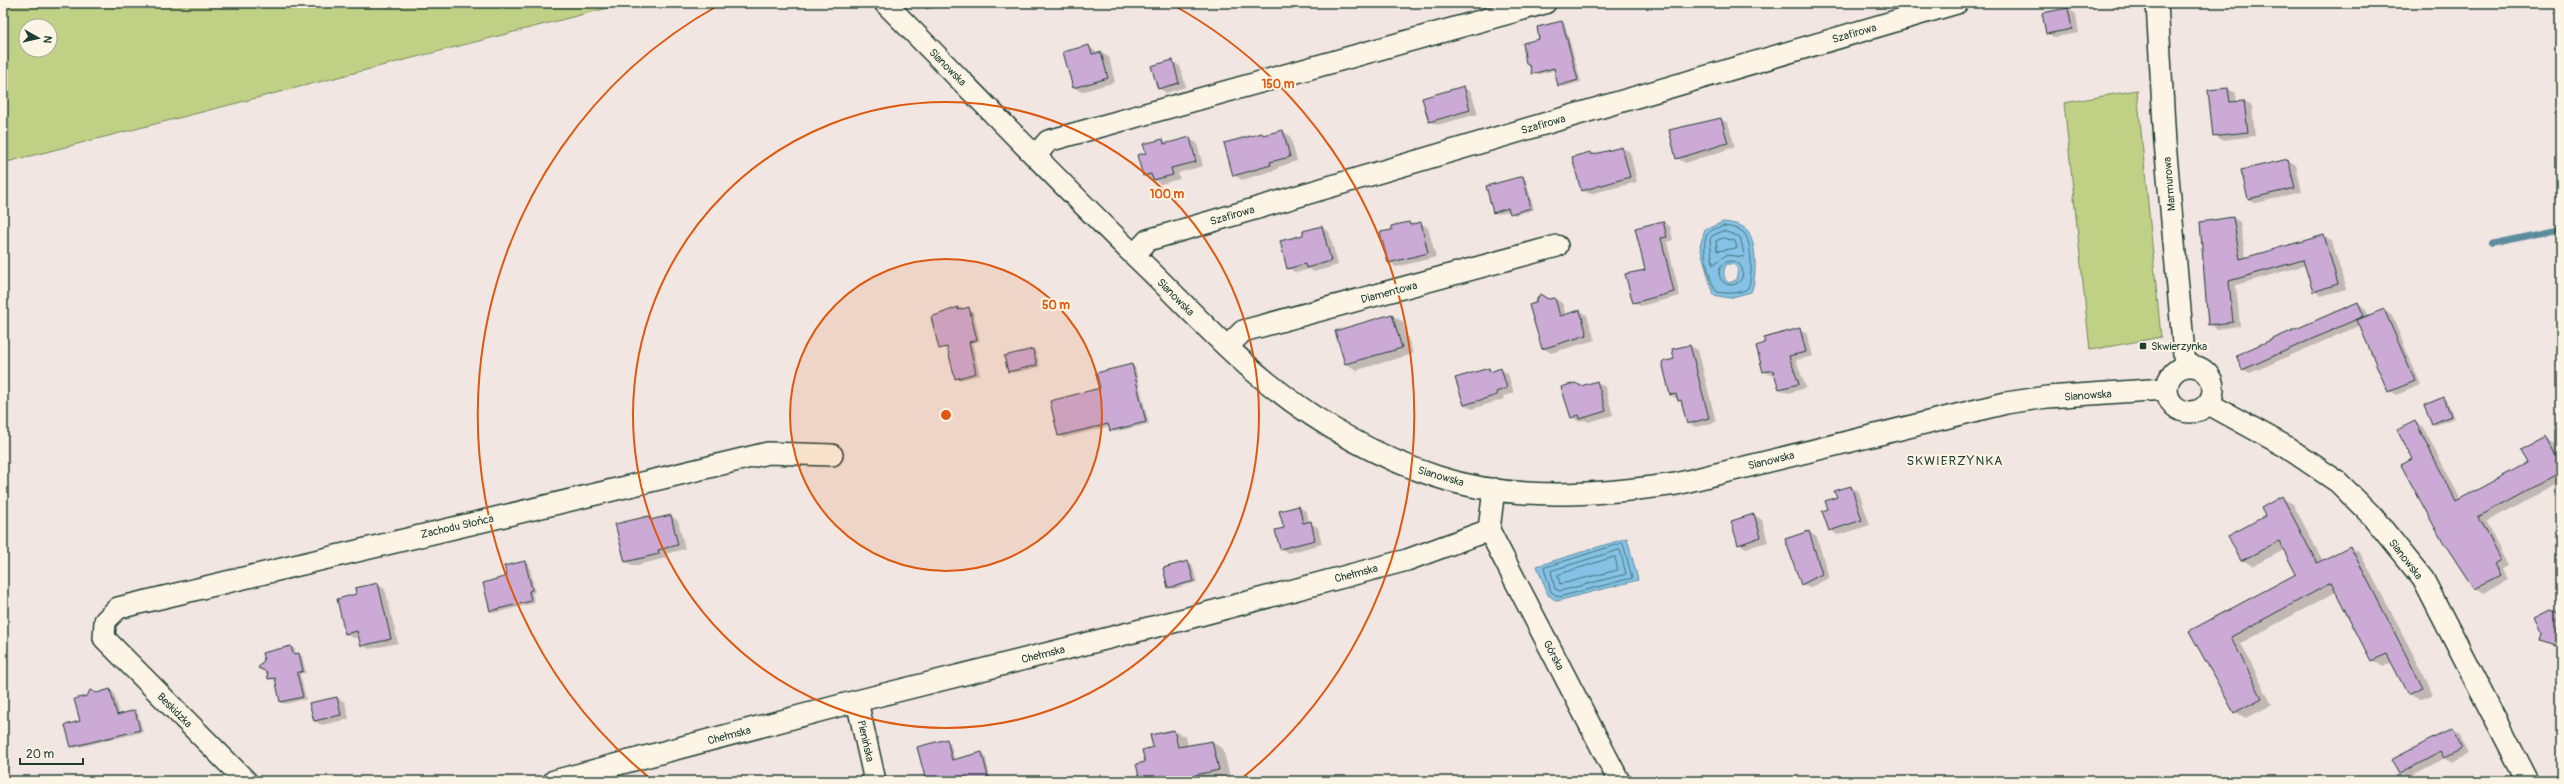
<svg xmlns="http://www.w3.org/2000/svg" width="2564" height="784" font-family="Pangolin,sans-serif">
<rect width="100%" height="100%" fill="#f2e6e2"/>
<filter id="ink" filterUnits="userSpaceOnUse"><feTurbulence type="fractalNoise" baseFrequency=".025" numOctaves="2"/><feDisplacementMap in="SourceGraphic" scale="8" xChannelSelector="R" yChannelSelector="G"/><feConvolveMatrix kernelMatrix="1 2 1 2 8 2 1 2 1" color-interpolation-filters="sRGB"/></filter>
<g filter="url(#ink)">
<path fill="#c0d186" stroke="#70875d" fill-rule="evenodd" d="M3,3h624l-624,160zM26,26h24v24h-24z
M921,3h26l-21,6z
M2137,90l24,247 -71,13 -26,-247z"/>
<path fill="#85c2e5" stroke="#5c8d9e" fill-rule="evenodd" d="M1723,222c8,1 18,2 24,8 10,11 10,49 4,62l-22,6 -16,-3 -13,-49 5,-16zM1727,264h7l4,6 -2,10 -7,3 -3,-2c-3,-6 -3,-12 1,-17z
M1627,538l11,42 -81,21 -9,-6 -11,-29z"/>
<path fill="#0003" d="M2068,9l8,5 3,19 -25,4 -7,-4z
M1561,22l4,2 16,58 -18,5 -4,-2 -4,-15 -19,5 -4,-2z
M1089,46l9,8 3,-1 8,4 6,25 -34,10 -7,-5z
M1172,61l8,5 6,21 -20,6 -7,-5z
M1464,88l7,4 7,22 -41,11 -8,-4z
M2228,89l8,4 1,10 7,-1 8,4 3,30 -33,4 -8,-5 -5,-44z
M1720,119l8,4 7,24 -50,16 -8,-5z
M1283,131l7,5 7,25 -19,6v2l-36,11 -8,-5 28,-41 3,2z
M1189,139l8,4 6,23 -25,7 2,6 -19,5 -17,-9 3,-21 16,-14 7,4z
M1622,148l8,4 7,30 -47,12 -8,-4 8,-37 5,2z
M2288,160l8,5 6,27 -46,11 -8,-5z
M1523,178l3,2 8,30 -19,5 -5,-4 -12,3 -4,-2z
M2233,218l7,4 6,37 78,-23 8,5 14,48 -25,7 -7,-5 -8,-26 -70,20 4,41 -23,3 -8,-5z
M1663,222l7,4 3,14 -6,2 13,54 -40,10 -6,-4z
M1408,223l5,2 8,-2 7,5 8,29 -40,10 -7,-5z
M1321,227l8,5 9,33 -24,7 -5,-3 -13,4 -8,-5 17,-32z
M1555,299l7,4 4,12 14,-4 7,4 8,25 -44,13 -8,-5 5,-48z
M2358,303l7,5 4,8 15,-6 7,4 30,71 -25,10 -7,-4 -28,-66 -111,48 -7,-4z
M957,308l16,3 7,30 -8,2 8,32 -20,5 -4,-2 -7,-29 -9,-1z
M1392,315l11,7 10,32 -56,16 -11,-6z
M1799,329l8,5 6,22 -17,4 10,28 -18,5 -8,-4 -4,-14 -4,1 -8,-5z
M1690,346l8,4 18,72 -20,5 -8,-4 -5,-20 -12,-8 5,-35z
M1033,350l3,2 4,15 -27,6 -4,-2z
M1132,365l3,2 14,57 -35,8 -4,-6 -47,12 -4,-2 42,-47z
M1489,369l4,3 8,-3 7,5 6,19 -11,3 1,3 -32,10 -8,-4z
M1597,382l8,5 8,28 -24,7 -4,-2 -6,2 -7,-5 8,-30z
M2443,398l4,2 7,18 -18,7 -3,-2z
M2415,422l8,5 38,73 67,-36 18,-26 9,6 6,11v27l-75,40 22,44 -6,3 6,11 -24,13 -9,-5 -61,-129z
M1851,487l8,5 11,33 -32,10 -8,-5 -1,-20 9,-12z
M2282,498l11,6 30,57 27,-14 10,6 74,141 -14,6 -11,-6 -17,-32 -9,5 -11,-7 -36,-68 -95,51 31,62 -26,13 -11,-6 -44,-81 106,-57 -13,-24 -31,16 -11,-6 24,-44z
M1299,507l8,5 2,11 9,4 4,17 -34,9 -8,-5 5,-19z
M1754,515l8,5 6,22 -22,6 -7,-4z
M671,516l7,5 7,28 -20,5 1,4 -32,8 -8,-4 -9,-37 32,-8 6,3z
M1809,532l8,5 12,41 -20,10 -7,-4z
M525,562l4,2 6,28 -3,1 3,10 -41,10 -3,-2 17,-34z
M1188,562l4,2 5,18 -24,7 -4,-2z
M377,584l8,5 13,54 -29,6 -7,-4 -2,-8 -7,1 -7,-4 11,-39z
M2561,613v35l-20,-9z
M291,647l4,2 1,5 6,2 4,17 -6,1 6,25 -21,5 -4,-2 -5,-22 -7,-1z
M110,690l4,3 6,22 15,-4 3,3 5,18 -68,16 -4,-2 26,-52z
M337,698l8,4 4,17 -27,6 -8,-4 -3,-17z
M2561,722v12l-5,-10z
M2451,730l8,4 10,20 -16,8 -8,-4 -38,20 -8,-5z
M1174,731l12,6 2,9 24,-4 11,7 7,27 -21,5 -68,-2 13,-31 -3,-12z
M947,741l3,2 5,17 26,-7 4,2 6,26h-64z"/>
<g fill="none" stroke-linecap="round" stroke-linejoin="round">
<path stroke="#48727b" stroke-width="1" d="M1723,226c7,1 16,2 21,7 8,9 9,44 4,55 -8,6 -20,6 -31,4 -7,-7 -17,-47 -10,-57 3,-5 10,-7 16,-9z
M1724,231l16,6 5,20 -19,-2 -13,10 -3,-25 2,-4z
M1724,238l11,3 2,7 -20,3 -1,-10z
M1719 273a12 12 0 1 1 24 0a12 12 0 1 1-24 0Z
M1623,543l9,35 -73,19 -8,-5 -7,-24z
M1620,550l6,24 -66,17 -5,-2 -4,-18z
M1615,557l3,13 -58,14 -2,-9z"/>
<path stroke="#5c8d9e" stroke-width="6" d="M2491,244l70,-15"/>
</g>
<path fill="#cbaad5" stroke="#1f3d34" d="M2068,8l4,21 -26,5 -4,-21z
M1562,21l16,59 -20,6 -4,-18 -22,6 -2,-8 -4,-2 -3,-21 16,-4 -2,-12z
M1089,45l3,9 9,-2 7,26 -35,10 -10,-36z
M1173,60l6,23 -21,6 -7,-23z
M1464,86l6,24 -41,12 -7,-24z
M2228,88l2,14 14,-1 4,31 -35,4 -5,-46z
M1721,118l7,25 -52,16 -7,-29z
M1283,130l7,27 -20,5 1,3 -38,11 -9,-33 38,-10 1,2z
M1190,137l6,25 -25,6 2,7 -20,5 -2,-6 -8,2 -6,-21 9,-2 -3,-9 20,-5 1,5z
M1622,147l8,30 -49,14 -9,-34 18,-5 1,3z
M2288,159l7,29 -47,11 -7,-29z
M1523,176l8,32 -21,6 -2,-6 -15,5 -7,-27z
M2233,217l7,42 84,-24 14,49 -25,8 -10,-32 -74,21 4,41 -25,3 -8,-103z
M1663,221l4,16 -6,1 13,54 -41,11 -8,-29 20,-4 -10,-42z
M1409,222l1,3 11,-3 7,31 -40,10 -8,-31 12,-2 -1,-4z
M1322,226l9,35 -25,7 -1,-4 -18,5 -7,-28 23,-6v-4z
M1540,294l8,5 7,-1 5,18 20,-6 7,25 -45,14 -13,-44 6,-2z
M2358,302l6,14 -122,54 -6,-15z
M958,307v3l11,-3 8,33 -8,2 7,31 -21,6 -8,-32 -8,2 -8,-32z
M2384,309l31,72 -27,11 -31,-72z
M1392,314l10,34 -57,16 -10,-33z
M1800,328l6,24 -17,4 10,28 -20,5 -6,-19 -10,2 -7,-26 9,-3 -1,-5z
M1690,345l19,73 -22,6 -6,-24 -3,1 -2,-7 -6,1 -8,-33 12,-3 -2,-10z
M1033,349l4,16 -29,7 -4,-16z
M1132,364l14,58 -36,9 -2,-7 -50,12 -8,-35 50,-13 -4,-15z
M1489,368l1,4 11,-4 6,20 -11,4 1,3 -33,10 -9,-27z
M1597,381l9,30 -26,8 -1,-4 -8,3 -10,-31 14,-4 6,3z
M2444,397l7,19 -19,8 -8,-19z
M2415,421l41,80 71,-38 -7,-12 26,-14 15,28v7l-83,45 22,43 -6,4 6,11 -26,14 -34,-52 -39,-72 11,-6 -15,-29z
M1851,486l11,34 -33,11 -7,-20 6,-2 -3,-8 12,-4 -3,-6z
M2282,496l35,67 33,-17 73,142 -15,7 -21,-41 -16,7 -40,-78 -100,54 31,61 -28,15 -45,-82 107,-57 -17,-33 -38,20 -13,-25 37,-20 -4,-8z
M1299,506l4,17 8,-2 4,19 -35,9 -5,-19 9,-2 -5,-17z
M1754,514l7,23 -23,8 -7,-24z
M671,515l7,30 -20,5 1,4 -34,8 -10,-38 34,-8 1,4z
M1809,531l13,43 -21,11 -16,-46z
M525,561l7,29 -3,1 2,10 -41,10 -7,-28 24,-7 -3,-10z
M1188,561l6,20 -26,7 -5,-20z
M378,583l13,56 -30,7 -4,-15 -12,3 -8,-35 19,-5 -1,-6z
M2551,609l10,3v35l-21,-7 2,-8 -7,-15z
M291,646l2,8 6,-1 4,18 -6,2 6,24 -23,5 -5,-24 -7,1 -1,-7 -9,-4 6,-8 -2,-7z
M110,689l7,26 18,-5 5,20 -69,17 -6,-22 15,-4 -6,-22 13,-3 3,-6 7,3z
M337,697l4,18 -27,6 -5,-18z
M2451,729l11,20 -18,9 -3,-6 -42,22 -8,-14z
M1174,730l4,17 34,-6 7,29 -24,5 1,6h-47v-3l-9,2 -4,-16 9,-2 -3,-12 11,-3 -3,-12z
M947,739l5,21 30,-8 7,29h-63l-9,-34z"/>
<g fill="none" stroke-linecap="round" stroke-linejoin="round">
<defs>
<path id="street" d="M885,3c84,85 166,171 252,255 43,41 84,87 131,125 51,41 108,74 170,94 76,25 160,18 238,7l330,-81 41,-6 118,-8
M2157,3l8,140 20,222
M1036,155l12,-14 497,-138
M1134,255l14,-15 809,-237
M1227,347l16,-16 314,-85
M2167 389a23 23 0 1 1 46 0a23 23 0 1 1-46 0Z
M2209,404l76,42 53,36 35,35 50,62 104,202
M1489,530l130,251
M857,701l18,80
M246,781l-142,-143 1,-17 13,-13 650,-155 64,2
M554,781l303,-80 320,-80 230,-61 82,-30 5,-41"/>
</defs>
<use href="#street" stroke="#1f3d34" stroke-width="24"/>
<use href="#street" stroke="#fcf5e5" stroke-width="21"/>
</g>
</g>
<circle cx="946" cy="415" r="156" fill="#de580e" fill-opacity=".12"/>
<g fill="none" stroke="#de580e" stroke-width="2">
<circle cx="946" cy="415" r="156"/>
<circle cx="946" cy="415" r="313"/>
<path d="M651 779A469 469 0 0 1 719 5M1173 5A469 469 0 0 1 1241 779"/>
</g>
<rect fill="#1f3d34" stroke="#fcf5e5" stroke-width="1.5" x="2139" y="342" width="8" height="8" rx="2"/>
<g text-anchor="middle" stroke-width="4" stroke-linejoin="round" paint-order="stroke">
<g font-size="11" fill="#1f3d34" stroke="#fcf5e5">
<text transform="translate(1854 33) rotate(-16)" y="4">Szafirowa</text>
<text transform="translate(948 67) rotate(45)" y="4">Sianowska</text>
<text transform="translate(1543 124) rotate(-16)" y="4">Szafirowa</text>
<text transform="translate(2169 184) rotate(-95)" y="4">Marmurowa</text>
<text transform="translate(1232 215) rotate(-16)" y="4">Szafirowa</text>
<text transform="translate(1389 292) rotate(-15)" y="4">Diamentowa</text>
<text transform="translate(1176 297) rotate(45)" y="4">Sianowska</text>
<text transform="translate(2088 395) rotate(-4)" y="4">Sianowska</text>
<text transform="translate(1771 460) rotate(-14)" y="4">Sianowska</text>
<text transform="translate(1441 476) rotate(16)" y="4">Sianowska</text>
<text transform="translate(457 526) rotate(-13)" y="4">Zachodu Słońca</text>
<text transform="translate(2406 559) rotate(52)" y="4">Sianowska</text>
<text transform="translate(1356 573) rotate(-15)" y="4">Chełmska</text>
<text transform="translate(1043 654) rotate(-14)" y="4">Chełmska</text>
<text transform="translate(1554 655) rotate(62)" y="4">Górska</text>
<text transform="translate(175 710) rotate(45)" y="4">Beskidzka</text>
<text transform="translate(729 735) rotate(-15)" y="4">Chełmska</text>
<text transform="translate(866 741) rotate(77)" y="4">Pienińska</text>
</g>
<g font-size="11" fill="#1f3d34" stroke="#fcf5e5" text-anchor="start">
<text x="2151" y="350">Skwierzynka</text>
</g>
<g font-size="13" letter-spacing="1" fill="#1f3d34" stroke="#fcf5e5">
<text x="1955" y="465">SKWIERZYNKA</text>
</g>
</g>
<circle cx="946" cy="415" r="6" fill="#de580e" stroke="#fcf5e5" stroke-width="2"/>
<g font-size="12" text-anchor="middle" font-weight="bold" fill="#de580e" stroke="#fcf5e5" stroke-width="4" stroke-linejoin="round" paint-order="stroke">
<text x="1278" y="88">150 m</text>
<text x="1167" y="198">100 m</text>
<text x="1056" y="309">50 m</text>
</g>
<rect width="2564" height="784" fill="none" stroke="#fcf5e5" stroke-width="16"/>
<rect x="8" y="8" width="2548" height="768" fill="none" stroke="#1f3d34" stroke-width="1.5" filter="url(#ink)"/>
<g transform="translate(38 38) rotate(98)"><circle r="19" fill="#fcf5e5" stroke="#a4ab9e"/>
<path d="M0-3L7 15L0 10L-7 15Z" fill="#1f3d34"/>
<text y="-6" font-size="11" font-weight="bold" text-anchor="middle" fill="#1f3d34">N</text>
</g>
<path d="M20 758v6h63v-6" fill="none" stroke="#1f3d34" stroke-width="2"/>
<text x="26" y="758" font-size="12" fill="#1f3d34" stroke="#fcf5e5" stroke-width="3" paint-order="stroke">20 m</text>
</svg>
